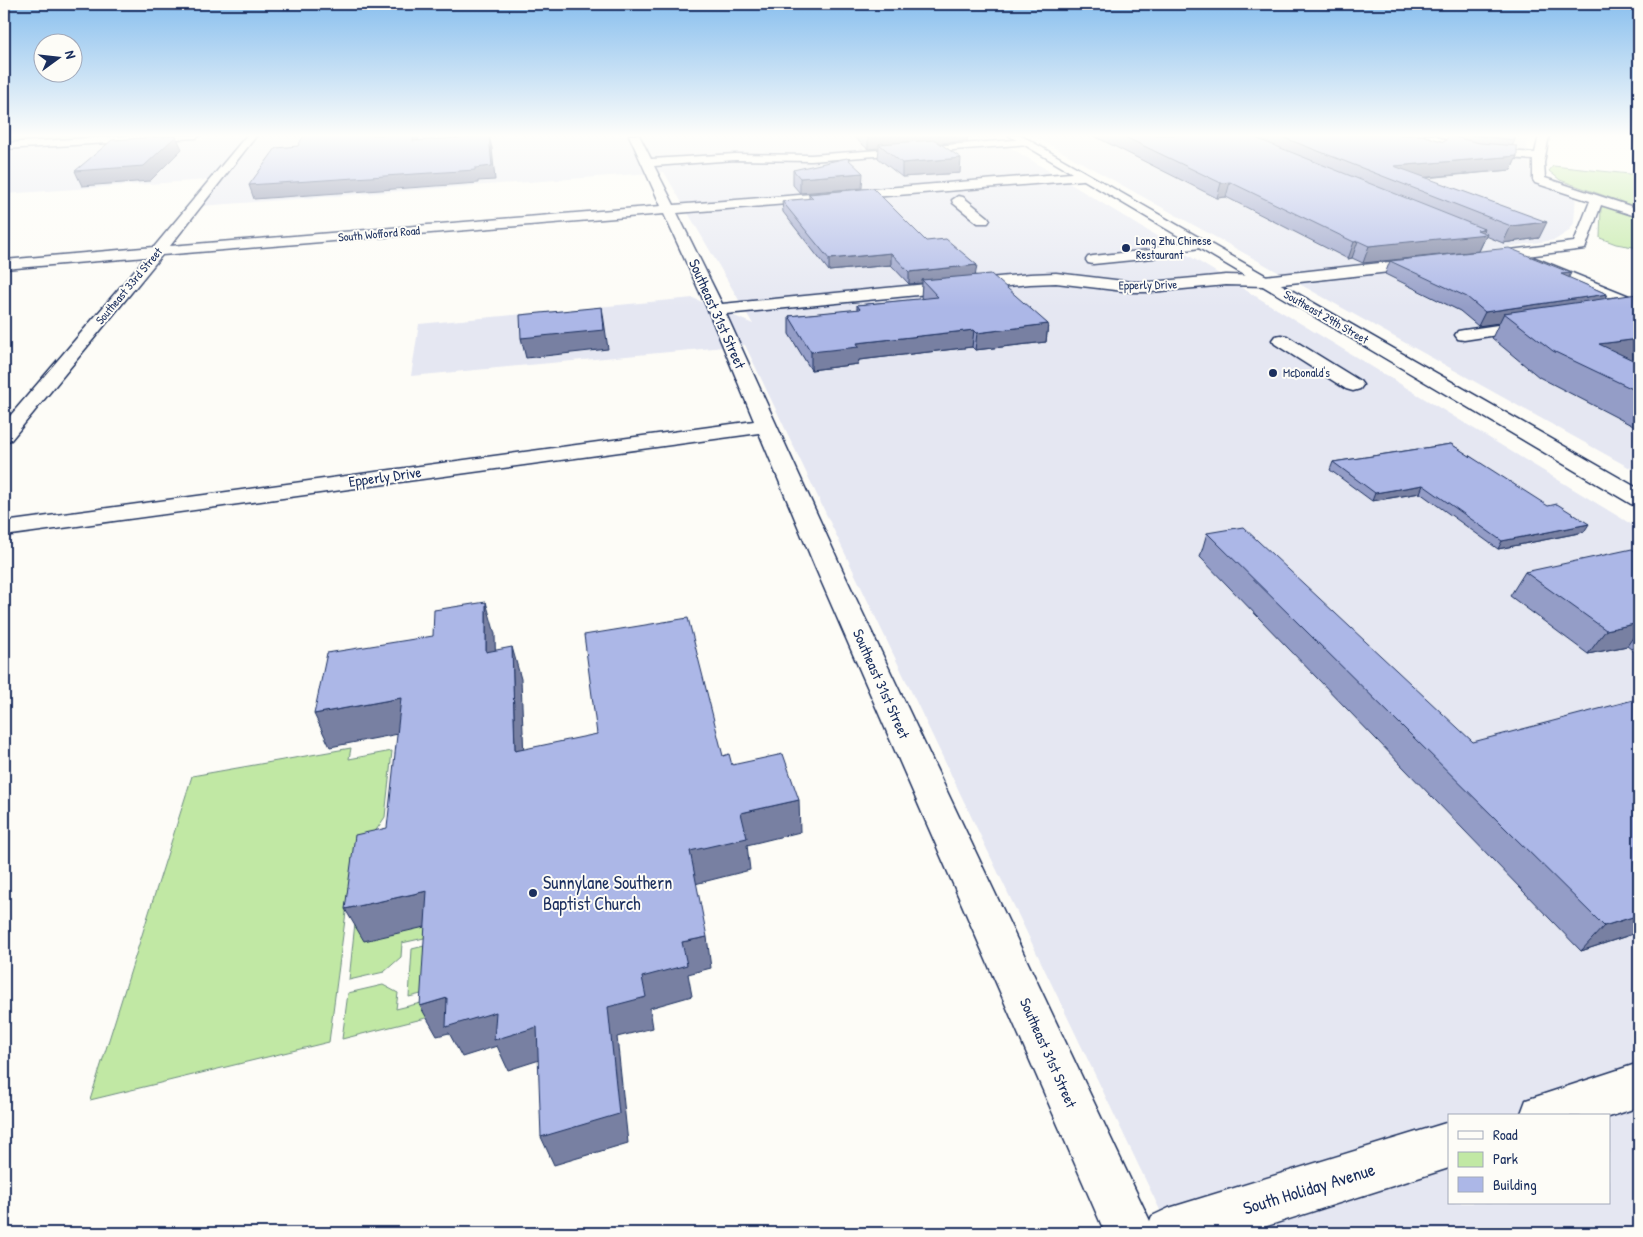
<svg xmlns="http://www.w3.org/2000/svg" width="1643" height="1237" font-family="'Patrick Hand',sans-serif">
<rect width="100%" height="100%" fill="#fdfcf7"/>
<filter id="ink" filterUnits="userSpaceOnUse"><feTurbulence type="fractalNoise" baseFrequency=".02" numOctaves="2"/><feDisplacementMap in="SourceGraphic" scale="10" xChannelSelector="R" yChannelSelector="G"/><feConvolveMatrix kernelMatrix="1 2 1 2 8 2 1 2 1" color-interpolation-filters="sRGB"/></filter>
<g filter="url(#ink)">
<path fill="#e5e7f2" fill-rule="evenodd" d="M278,135h712l649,394v704h-468l-426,-888 -334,31 8,-52 274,-26 60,26 -89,-152 -477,35 20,-27 -203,14v-43zM1449,1116h160v87h-160z
M1032,135h463l31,4 6,41 44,15 -2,28 -5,8 -14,9 -62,9 146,62v162z"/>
<path fill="#c1e8a4" stroke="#6e8c81" d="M4,135h129l-129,7z
M1553,166l86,9v33l-79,-28 -11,-9z
M1608,206l31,8v34l-23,-4 -16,-6 1,-31z
M351,748l-2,11 43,-8 -7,66 -33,49 -23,176 -239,58 102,-324z
M356,913l86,10 -4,92 -96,24 6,-46 35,-8 15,8 -2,16 33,-8v-9l-20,5 3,-48 20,-5 1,-8 -31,7 -1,14 -17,15 -35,8z"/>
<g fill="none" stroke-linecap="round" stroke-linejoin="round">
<defs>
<path id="minor" d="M247,135h10l-87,111 491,-40 -32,-71h10l12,24 84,-5 76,1 215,-16 4,1 1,2 -1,2 -219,17 -76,-1 -81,6 20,39 409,-33 6,4 -6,4 -406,33 45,91 308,-30 26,-1 76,9h19l75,-7 38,1 161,-18 5,2 3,3 -3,3 -5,2 -161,18 -38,-1 -75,7h-19l-76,-9 -26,1 -304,30 115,253 309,654 2,-5 17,-8 280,-86v46l-204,65h-140l-290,-666 -56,-134 -755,103v-14l750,-101 -46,-111 -44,-96 -502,41 -151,185 -7,2v-19l142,-166 -142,12v-9l150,-13z
M1425,135h11c15,14 76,16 99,18l4,-18h10l-5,28 1,15 94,31v8l-38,-12 -16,44 -100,12 -5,-1 -2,-3 2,-3 5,-1 89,-11 16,-41 -55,-18 -2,-3v-20c-26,-3 -93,-4 -108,-25z
M958,196l5,1 25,20 2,3 -2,3h-10l-25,-20 -1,-3z
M1201,240l5,1 2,3 -2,3 -39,6 -14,5 -60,6 -5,-1 -2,-3 2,-3 5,-1 57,-6 13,-5z
M1535,258l104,42v11l-109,-45 -3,-3 3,-3z
M1531,320l6,1 3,4 -3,4 -73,11 -6,-1 -3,-4 3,-4 6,-1z
M1281,335l6,1 73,45 3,4 -3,4 -7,2 -7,-2 -71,-45 -3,-4 3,-4z
M1639,1063v44l-30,10 -89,-1 6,-16z"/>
<path id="major" d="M143,135h58l-5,3 -192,11v-6z
M1008,135h12l619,354v17l-8,-2z"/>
</defs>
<use href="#minor" stroke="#1b2f5e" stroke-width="3"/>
<use href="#major" stroke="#1b2f5e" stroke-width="3"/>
<use href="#minor" fill="#fdfcf7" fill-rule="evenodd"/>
<use href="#major" fill="#fdfcf7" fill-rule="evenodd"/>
</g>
<path fill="#949dc7" stroke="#1b2f5e" d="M851,135h117l-1,6 -27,3 20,29 -58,4 -24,-19 1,-10 -11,1z
M1092,135h330l22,7 8,-7h63v5l-3,6 5,10 -6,14 -86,8 114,60 -36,5 -17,-7 -7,15 -116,12 -11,-5 -4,1 -122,-62 -9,1z
M793,170l69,18 -62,5 -7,-8z
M809,194l167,81 72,49 -2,18 -71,8 -3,-3 -113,13 -1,4 -47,6 -22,-36v-18l68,-6v-5l65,-6 -1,-2 1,-14 -13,1 -18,-19 -62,6 -46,-59 -1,-11 27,-2z
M1390,261l179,17 38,16 -2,4 34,-3v67l-1,1h1v66l-100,-52 -47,-39 7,-15 -21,3 -18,-15 -75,-37z
M1451,444l133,88 -86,17 -78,-56 -48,8 -42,-31 3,-8z
M1207,533l266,209 166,190 -58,19 -381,-394z
M1639,554v101l-12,-9 -39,8 -78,-58 15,-24z"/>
<path fill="#7880a2" stroke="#1b2f5e" d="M414,135h5v1l-3,17 -3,-12z
M868,135h100l-1,6 -83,7 -5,-4v4l-11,1z
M176,136l6,13 -32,32 -68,5 -7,-15z
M489,136l3,12 3,32 -17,1v2l-224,16 -5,-14z
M1517,156l-6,14 -118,10 1,-14z
M961,158l-1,15 -58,4v-14z
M863,173l-1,15 -62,5v-15z
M1230,182l-4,15 -9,1 4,-15z
M1547,222l-8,16 -36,5 8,-17z
M1484,229l-2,6 5,-1 -8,17 -116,12 6,-17z
M1358,241l-6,17 -4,1 6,-17z
M891,253v12l-62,6v-12z
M977,265l-2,12 -53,3v3l-13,1v-12z
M1571,273l-7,14 -3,-13z
M1607,294l-7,14 -96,5 -5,10 -21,3 7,-14z
M602,307l6,42 -82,9 -5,-20z
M1048,324l-2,18 -71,8 2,-17z
M974,330l-2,17 -113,13 -1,4 -47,6v-18l46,-9z
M1639,339v23l-48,7 8,-25z
M1423,485l-3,8 -48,8 3,-8z
M1589,524l-5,8 -86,17 4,-8z
M486,602l9,32 1,50 -10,-32z
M1639,623v6l-12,17 -39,8 18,-24z
M512,647l9,32 4,105 -10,-33z
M401,698l13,33 -84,16 -16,-33z
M799,800l1,32 -53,13 3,25 -55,14 -5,-33 51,-38z
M427,891l15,32 -78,18 -19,-32z
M1639,915v17l-58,19 23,-25z
M707,937l4,31 -23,6 4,22 -42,12 3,20 -36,9 11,106 -74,22 -13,-28 67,-130 74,-65z
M447,998l49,14 41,15 12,30 -41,13 -11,-24 -35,11 -13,-24 -12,3 -17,-30z"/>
<path fill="#acb7e7" stroke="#1b2f5e" d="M304,135h110l-1,6 76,-5 3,30 -17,2v2l-226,15 27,-37 22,-2z
M1121,135h127l236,94 -7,1 10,4 -118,12 -11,-5 -4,1 -124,-60 -9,1z
M1277,135h145l22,7 5,-6 31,7 37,3v10l-123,10 153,56 -36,4z
M1470,135h45v5l-43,-5z
M176,136l-32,30 -69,5 37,-31z
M935,140l26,18 -59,5 -23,-19z
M847,158l16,15 -63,5 -7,-8z
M873,188l53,53 20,-2 31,26 -68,7 -18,-19 -62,6 -47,-58 31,-3 -4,-4z
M1509,248l62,25 -10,1 46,20 -122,18 -18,-15 -77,-36z
M991,274l57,50 -71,9 -3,-3 -117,13 2,4 -48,5 -22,-36 71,-7 -3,-4 81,-8 -16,-17z
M1637,294l2,1v44l-40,5 40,19v29l-86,-41 -49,-38z
M602,307l2,23 -83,8 -1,-23z
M1451,444l97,62 9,-2 32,20 -87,17 -79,-56 -48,8 -42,-31z
M1243,527l230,215 164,-43 2,2v155h-1l1,2v57l-35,11 -397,-393z
M1632,549l7,5v69l-33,7 -81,-58z
M486,602v50l26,-5 3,104 82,-17 -13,-99 104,-17 35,138 6,-2 3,11 51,-11 16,46 -58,13 6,25 -57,13 17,86 -25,5 5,23 -45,12 4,20 -38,10 11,107 -78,23 -4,-110 -43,13 2,-28 -50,15 1,-29 -27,8 7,-115 -82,18 10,-74 32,-7 14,-130 -87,16 13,-61 106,-17 1,-26z"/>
</g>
<linearGradient id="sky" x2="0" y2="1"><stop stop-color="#89bfee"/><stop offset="0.44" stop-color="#fefefb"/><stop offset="1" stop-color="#fefefb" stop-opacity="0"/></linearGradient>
<rect width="1643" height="308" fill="url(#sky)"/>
<g fill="#1b2f5e" stroke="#fdfcf7" stroke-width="2">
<circle cx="1126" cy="248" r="5"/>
<circle cx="1273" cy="373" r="5"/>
<circle cx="533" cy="893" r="5"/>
</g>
<g text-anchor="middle" stroke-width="4" stroke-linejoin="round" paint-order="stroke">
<g font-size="12" fill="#1b2f5e" stroke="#fdfcf7">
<text transform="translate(379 234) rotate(-5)" y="4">South Wofford Road</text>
<text transform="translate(1148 285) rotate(-1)" y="4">Epperly Drive</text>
<text transform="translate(129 286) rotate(-50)" y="4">Southeast 33rd Street</text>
<text transform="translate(1326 317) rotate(30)" y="4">Southeast 29th Street</text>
</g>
<g font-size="12" fill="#1b2f5e" stroke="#fdfcf7" text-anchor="start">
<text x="1136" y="245">Long Zhu Chinese<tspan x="1136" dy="14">Restaurant</tspan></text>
<text x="1283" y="377">McDonald's</text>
</g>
<g font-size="15" fill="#1b2f5e" stroke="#fdfcf7">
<text transform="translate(717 314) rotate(66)" y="5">Southeast 31st Street</text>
<text transform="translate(385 477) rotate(-8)" y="5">Epperly Drive</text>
<text transform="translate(881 684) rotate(66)" y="5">Southeast 31st Street</text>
<text transform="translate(1048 1053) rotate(66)" y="5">Southeast 31st Street</text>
</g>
<g font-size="18" fill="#1b2f5e" stroke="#fdfcf7" text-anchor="start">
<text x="543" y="889">Sunnylane Southern<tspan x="543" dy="21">Baptist Church</tspan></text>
</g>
<g font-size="18" fill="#1b2f5e" stroke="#fdfcf7">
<text transform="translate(1309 1189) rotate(-17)" y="6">South Holiday Avenue</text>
</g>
</g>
<rect width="1643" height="1237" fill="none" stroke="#fdfcf7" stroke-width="20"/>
<rect x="10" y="10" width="1623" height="1217" fill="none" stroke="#1b2f5e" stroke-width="2" filter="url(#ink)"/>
<rect x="1448" y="1114" width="162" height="90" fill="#fdfcf7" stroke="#a3aaba"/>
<rect x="1458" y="1131" width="25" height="8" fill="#fdfcf7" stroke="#a3aaba"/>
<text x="1493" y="1140" font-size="15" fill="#1b2f5e">Road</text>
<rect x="1458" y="1152" width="25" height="15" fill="#c1e8a4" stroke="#a3aaba"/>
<text x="1493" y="1164" font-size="15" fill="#1b2f5e">Park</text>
<rect x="1458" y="1177" width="25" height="15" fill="#acb7e7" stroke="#a3aaba"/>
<text x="1493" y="1190" font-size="15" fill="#1b2f5e">Building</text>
<g transform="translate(58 58) rotate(75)"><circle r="24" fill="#fdfcf7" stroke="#a3aaba"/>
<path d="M0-4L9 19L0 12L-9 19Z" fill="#1b2f5e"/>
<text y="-8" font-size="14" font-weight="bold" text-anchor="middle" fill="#1b2f5e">N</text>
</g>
</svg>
